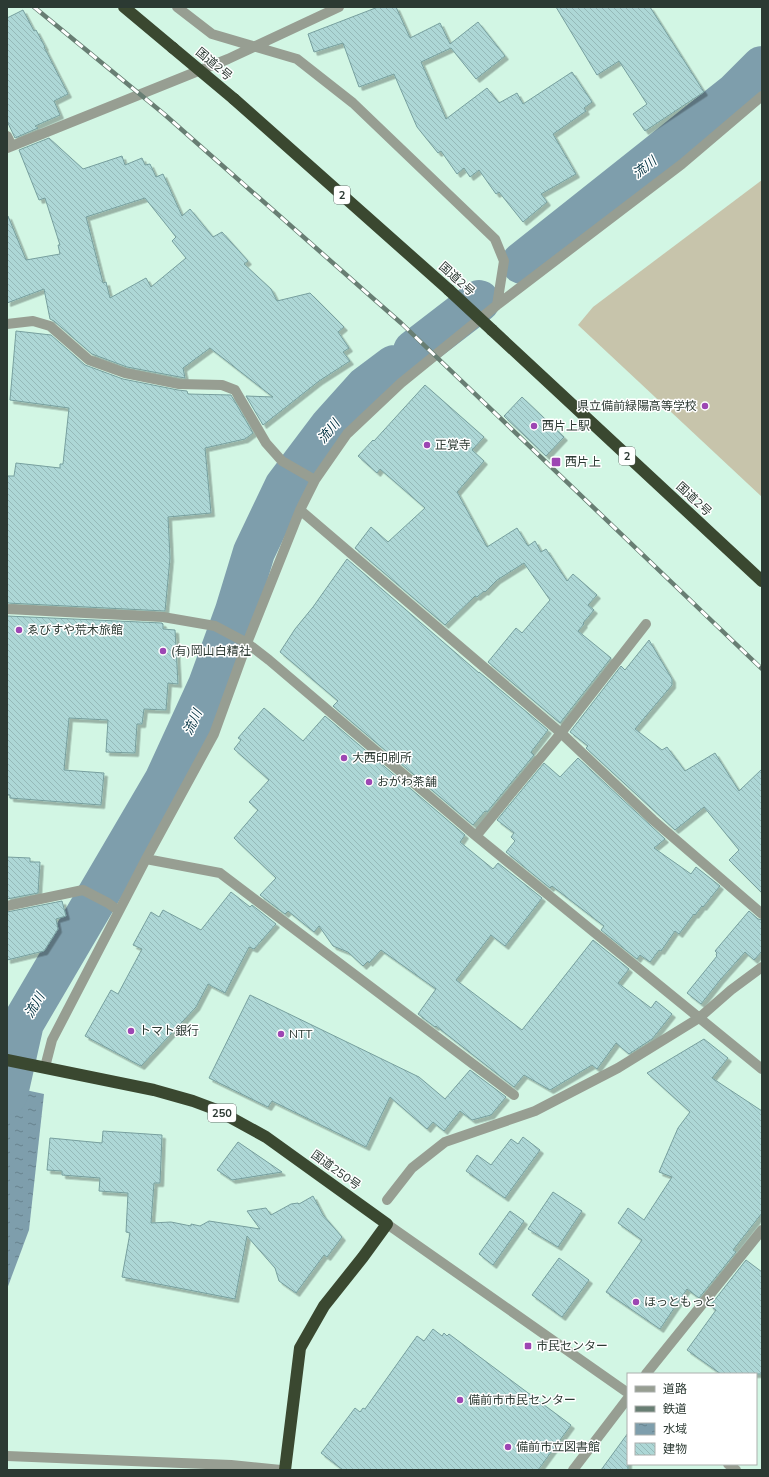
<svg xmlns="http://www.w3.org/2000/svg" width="769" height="1477" font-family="Mulish,'Noto Sans JP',sans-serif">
<defs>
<pattern id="water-ripples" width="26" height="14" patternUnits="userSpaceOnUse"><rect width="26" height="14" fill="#7e9eac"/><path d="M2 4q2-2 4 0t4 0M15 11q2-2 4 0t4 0" fill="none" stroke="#67828d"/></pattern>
<pattern id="building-back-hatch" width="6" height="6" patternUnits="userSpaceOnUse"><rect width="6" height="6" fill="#add7d6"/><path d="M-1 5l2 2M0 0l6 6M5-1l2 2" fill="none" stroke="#95b9b8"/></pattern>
<filter id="shadow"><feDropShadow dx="3.5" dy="3.5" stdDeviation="0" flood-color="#0004"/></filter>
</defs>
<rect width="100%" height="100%" fill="#d2f6e4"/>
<path fill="#c7c4ab" d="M762,180v317l-184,-172 15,-18z"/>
<path fill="url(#water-ripples)" d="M7,1086l37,8 -15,136 -22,59z"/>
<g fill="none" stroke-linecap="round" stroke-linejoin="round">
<path stroke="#7e9eac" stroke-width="42" d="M522,263l213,-169 27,-27
M414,351l65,-50
M7,1094l16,-71 142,-242 44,-96 27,-74 18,-59 31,-65 46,-61 35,-39 28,-21"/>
</g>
<path fill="url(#building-back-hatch)" stroke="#779f9e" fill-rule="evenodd" filter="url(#shadow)" d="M378,7h18l14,31 30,-15 10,21 28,-22 27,34 -29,23 -25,-31 -30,14 25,57 41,-31 12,15 18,-10 6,11 49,-32 20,30 -8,6 2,3 -33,23 23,40 -35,20 6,8 -24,20 -24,-30 -3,2 -17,-24 -9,7 -6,-9 -7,6 -16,-23 -3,2 -21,-26 -23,-53 -35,13 -16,-44 -29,9 -6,-18z
M556,7h94l54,85 -59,39 -12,-17 14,-10 -28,-43 -22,14z
M23,10l11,21 2,-1 9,17h-1l24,47 -14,7 6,14 -25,11 3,2 -23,10 -8,-17v-103z
M49,138l34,31 39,-13 3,9 17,-7 3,7 5,-1 6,13 7,-3 19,42 8,-7 23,28 9,-5 26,29 -4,3 27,25 6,12 33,-8 34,34 -6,5 11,16 -6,4 7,9 -31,20 -56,44 -17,-29 27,1 -63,-49 -27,20 2,10 -58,-11 -35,-13 -38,-33 -4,-2 -6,-30 -37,14v-87h1l18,44 34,-6 -2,-9h2l-15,-47 -6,2 -20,-50zM145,198l31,39 -4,4 14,17 -35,29 -5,-9 -36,20 -4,-16 -3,1 -17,-66z
M16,331l35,4 34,30 38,14 55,11 9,1 1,3 43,1 22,38 -8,6 -40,9 6,65 -43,4 2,41 -5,53 -158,-8v-127h7l2,-13 44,5v-4h3l6,-56 -59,-8z
M425,385l59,52 -12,13 12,11 -27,31 30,55 30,-19 11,18 7,-5 6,11 5,-3 21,32 6,-7 24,21 -9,10 6,5 -11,13 1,1 -6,7 33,27 -51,65 -72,-61 28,-34 6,5 28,-33 -26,-37 -27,17 -12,12 -1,-1 -7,6 -2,-1 -30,29 -90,-77 16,-21 17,15 37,-34 -45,-39 -3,4 -19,-17 15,-16 1,1z
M522,397l42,40 -18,19 -42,-40z
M347,559l132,114v-1l69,58 -17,22 3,3 -47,57 -2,-1 -12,14 -140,-119 5,-5 -58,-49 15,-23 18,-22z
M7,616l155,7 1,1v5l12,1 3,54 -10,-1 -2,27 -22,-1 -2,15h-5l-2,29 -29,-1 2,-32 -39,-2 -5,52 40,3 -3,32 -91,-7v-3h-3z
M649,640l23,39v6l-37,44 27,21 5,-3 18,24 30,-18 24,38 23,-22v124l-33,-33 10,-10 -35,-43 -29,23 -89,-82 2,-2 -18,-14 51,-66 4,4z
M264,708l39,33 22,-25 140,119 -5,7 33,27 5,-6 44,35 -37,48 -14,-11 -35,45 66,50 71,-90 36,29 -11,14 33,25 5,-7 16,13 -20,25 -23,15 -13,-11 -19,26 -5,-4 -42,25 -26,-15 -10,12 -78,-61 -1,1 -17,-13 18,-25 -55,-39 -12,13 -1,-2 -5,5 -15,-14 -15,-6 -14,-20 -5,6 -26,-21 -3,3 -25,-19 16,-17 -42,-40 24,-28 -9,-8 20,-22 -35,-31 7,-9 -3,-2z
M578,758l87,81 -11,9 37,26 5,-7 24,19 -17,21 -1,-1 -7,9 -1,-1 -15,20 -4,-3 -14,20 -2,-1 -9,12 -10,-7 -3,4 -36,-29 3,-4 -52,-40 -2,2 -44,-36 9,-11 -4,-4 3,-4 -17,-13 47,-57 16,14z
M7,857l23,1v4h10l-2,31 -31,6z
M231,892l19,15 2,-2 24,19 -22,25 -5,-2 -24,46 -17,-9 -12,23 -55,59 -56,-30 26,-46 7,4 24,-45 -9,-4 18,-33 8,5 4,-7 38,20z
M62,901l4,15 -10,3 2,10 -14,22 -37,9v-48z
M749,911l9,8 4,1v31l-8,9 -9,-8 -25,28 -19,24 -14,-11 30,-37 -1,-1 1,-2 -2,-2z
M250,995l169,82 26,22 25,-29 36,27 -15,18 -19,5 -12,-9 -16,20 -11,-9 -6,7 -37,-32 -24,50 -94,-46 -4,6 -59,-29z
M704,1039l24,19 -16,20 50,33v102l-29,37 3,2 -37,46 -12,-9 -27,40 -54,-37 36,-52 -24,-17 10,-15 16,12 28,-43 -13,-5 19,-44 12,-16 -43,-39z
M103,1131l59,4 -2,48h-6l-3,40 20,-1 20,4v-2l9,2 9,-5 51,8 -13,-18 19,-3 5,7 20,-11 7,-1 1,1 14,-8 10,19 19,22 -15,20 -3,-2 -28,38 -17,-12 -4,-13 -28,-32 -12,63 -113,-22 8,-44 -4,-1 2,-39 -29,-2 1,-13 -38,-3v-4l-15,-1 3,-32 52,5z
M523,1137l17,13 -35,48 -39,-27 11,-16 14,10 20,-26 7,5z
M238,1142l44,30 -50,8 -15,-10z
M553,1192l29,19 -24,36 -30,-18z
M510,1211l14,10 -31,44 -14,-11z
M559,1258l30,22 -27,37 -30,-22z
M746,1260l16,12v102h-41l-34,-24 29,-40 -6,-4z
M433,1329l9,7 2,-3 3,3 2,-2 122,91 -33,45h-195l-22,-17 34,-45 5,4 3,-4 2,1 52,-73 7,5z
M628,1433v37h-27z"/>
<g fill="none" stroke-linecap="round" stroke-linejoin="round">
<path stroke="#979e92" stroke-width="10" d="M177,7l35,27 85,25 56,44 142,136 9,22 -7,44
M7,136l5,10
M7,148l221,-89 111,-52
M7,324l26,-3 17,5 39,34 36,13 54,11 43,1 13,5 31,53 16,18 33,19
M300,510l261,223 92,87 109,94
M7,609l156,8 52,9 32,17 22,17 207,176 286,233
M476,836l85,-103 85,-109
M146,859l74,14 294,222
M7,906l76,-16 25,13 11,8
M45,1067l7,-27 94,-181 68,-125 33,-91 53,-133 15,-30 32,-46 54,-51 96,-78 185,-141 80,-68
M387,1200l25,-32 33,-26 90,-31 83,-43 81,-50 32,-28 31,-23
M387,1224l241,169
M646,1374l116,-144
M7,1456l224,9 50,5
M728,1464l8,6
M573,1470l55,-72"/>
<path stroke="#3a4830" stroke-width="12" d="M124,7l49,41
M234,99l215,191
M492,330l270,251
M7,1060l147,30 39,11 24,9 49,27 121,87 -24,33 -39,49 -24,42 -15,122"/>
<defs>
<path id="rail" d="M34,7l130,107 237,209 361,346"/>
</defs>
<use href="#rail" stroke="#687e73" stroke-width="4.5"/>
<use href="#rail" stroke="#fff" stroke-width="3" stroke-dasharray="9" stroke-linecap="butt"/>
<path stroke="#3a4830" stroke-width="12" d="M173,48l61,51
M449,290l43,40"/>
</g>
<g fill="#9d46b3" stroke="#fff" stroke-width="1.5">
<circle cx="705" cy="406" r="4"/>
<circle cx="534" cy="426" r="4"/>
<circle cx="427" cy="445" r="4"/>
<rect x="551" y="457" width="10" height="10" rx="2"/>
<circle cx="19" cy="630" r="4"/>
<circle cx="163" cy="651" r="4"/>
<circle cx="344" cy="758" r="4"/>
<circle cx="369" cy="782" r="4"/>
<circle cx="131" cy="1031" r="4"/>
<circle cx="281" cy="1034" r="4"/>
<circle cx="636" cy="1302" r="4"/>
<rect x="524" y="1342" width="8" height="8" rx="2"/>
<circle cx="460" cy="1400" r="4"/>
<circle cx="508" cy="1447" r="4"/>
</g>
<g text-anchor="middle" stroke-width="3" stroke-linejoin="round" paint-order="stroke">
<g fill="#fff" stroke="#6b7570" stroke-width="1">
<rect x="334" y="186" width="16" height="18" rx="3"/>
<rect x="619" y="447" width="16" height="18" rx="3"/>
<rect x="208" y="1104" width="28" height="18" rx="3"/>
</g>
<g font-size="11" font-weight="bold" fill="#2c3a33">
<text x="342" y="199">2</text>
<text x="627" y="460">2</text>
<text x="222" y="1117">250</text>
</g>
<g font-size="12" fill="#2c3a33" stroke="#fff">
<text transform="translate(214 64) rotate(40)" y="4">国道2号</text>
<text transform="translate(457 279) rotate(42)" y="4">国道2号</text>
<text transform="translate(694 499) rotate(43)" y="4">国道2号</text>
<text transform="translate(336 1170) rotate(36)" y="4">国道250号</text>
</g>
<g font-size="12" fill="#2c3a33" stroke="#fff" text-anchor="start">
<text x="697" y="410" text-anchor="end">県立備前緑陽高等学校</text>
<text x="542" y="430">西片上駅</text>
<text x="435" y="449">正覚寺</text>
<text x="565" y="466">西片上</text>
<text x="27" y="634">ゑびすや荒木旅館</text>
<text x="171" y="655">(有)岡山白精社</text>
<text x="352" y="762">大西印刷所</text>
<text x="377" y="786">おがわ茶舗</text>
<text x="139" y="1035">トマト銀行</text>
<text x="289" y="1038">NTT</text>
<text x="644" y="1306">ほっともっと</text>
<text x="536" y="1350">市民センター</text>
<text x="468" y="1404">備前市市民センター</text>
<text x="516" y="1451">備前市立図書館</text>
</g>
<g font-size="13" font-style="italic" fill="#003141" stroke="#fff">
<text transform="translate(644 167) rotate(-39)" y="5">流川</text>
<text transform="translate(328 431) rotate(-51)" y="5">流川</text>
<text transform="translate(192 722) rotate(-65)" y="5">流川</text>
<text transform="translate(34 1005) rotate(-60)" y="5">流川</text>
</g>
</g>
<rect width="769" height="1477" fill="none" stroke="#2c3a33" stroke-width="16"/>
<rect x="627" y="1373" width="130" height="92" fill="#ffffff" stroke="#abb0ad"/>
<rect x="635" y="1386" width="20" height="6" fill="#979e92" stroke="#abb0ad"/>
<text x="663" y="1393" font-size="12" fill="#2c3a33">道路</text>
<rect x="635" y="1406" width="20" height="6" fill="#687e73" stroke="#abb0ad"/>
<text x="663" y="1413" font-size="12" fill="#2c3a33">鉄道</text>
<rect x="635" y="1423" width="20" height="12" fill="url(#water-ripples)" stroke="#abb0ad"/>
<text x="663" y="1433" font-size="12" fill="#2c3a33">水域</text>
<rect x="635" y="1443" width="20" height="12" fill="url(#building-back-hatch)" stroke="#abb0ad"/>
<text x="663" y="1453" font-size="12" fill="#2c3a33">建物</text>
</svg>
